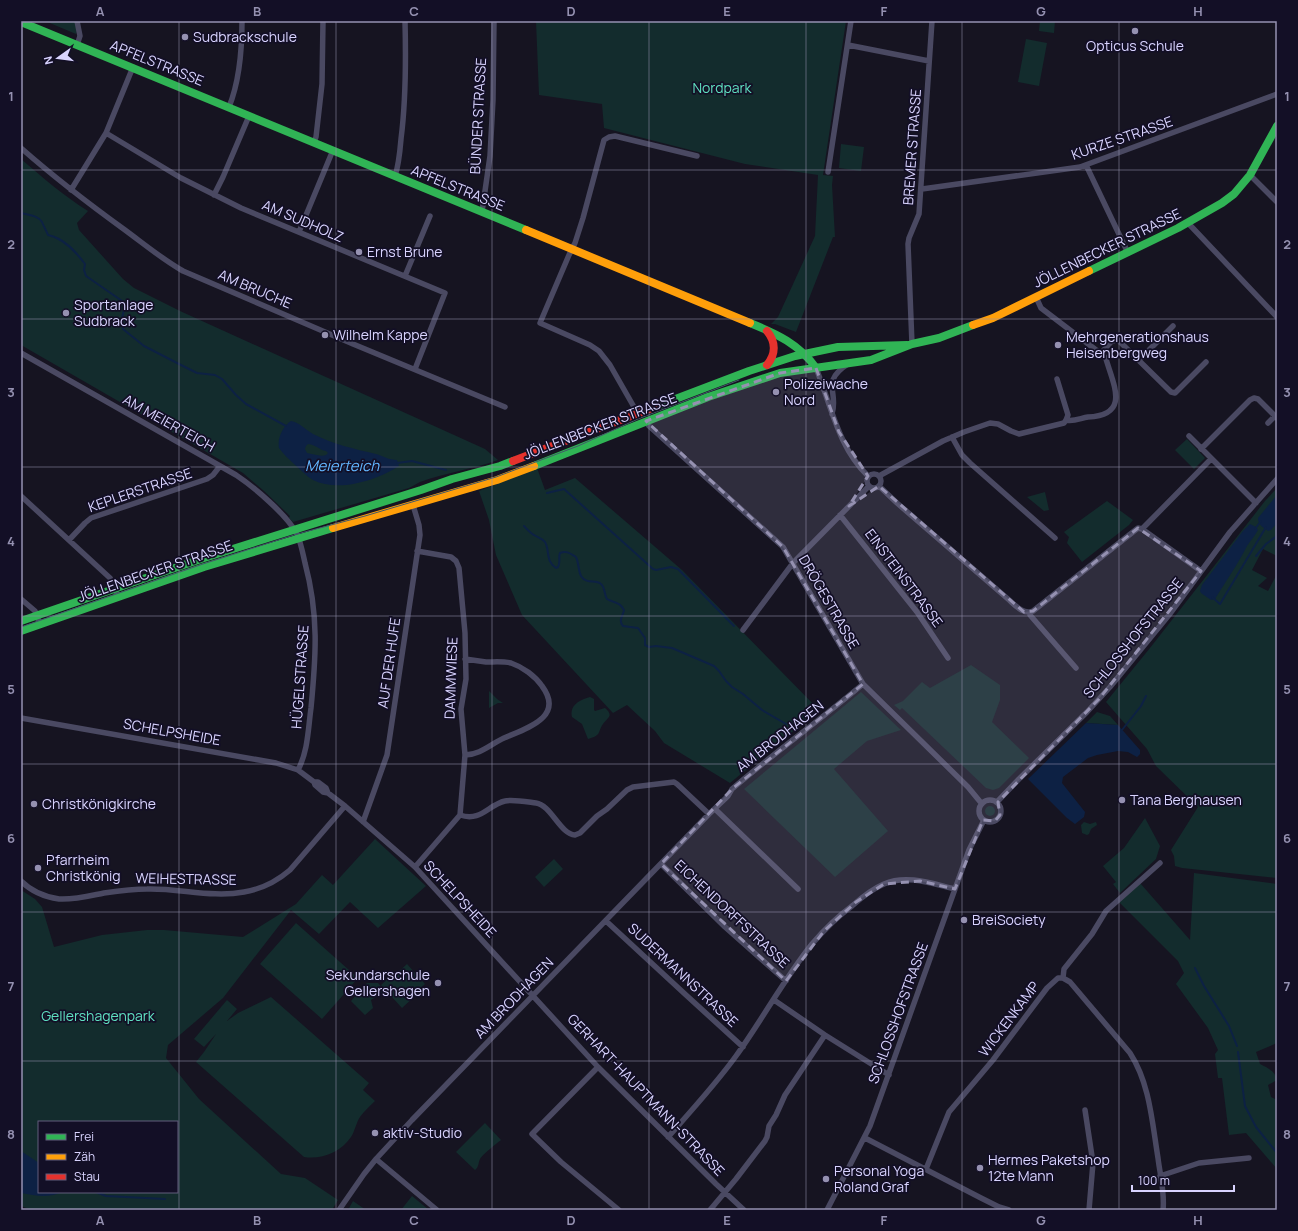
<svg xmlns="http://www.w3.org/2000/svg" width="1298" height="1231" font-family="Manrope,sans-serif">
<rect width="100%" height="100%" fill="#161421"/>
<path fill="#132c2d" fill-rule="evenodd" d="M45,21h30l2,10 -1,3z
M536,21h310l-23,154 10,1 -1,9 3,52h-2l-37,95 -21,-8h-4l7,-7 37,-81 3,-61 -73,-11 -141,-36 -2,-24 -63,-9z
M1040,21h15l-1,12 -15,-2z
M1026,39l21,4 -8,43 -21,-4z
M841,144l23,3 -3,24 -22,-3z
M21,159c21,18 43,37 67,52l-11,12 2,7 44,49 11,9 46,23 305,138 13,11c-25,9 -53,13 -78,22 -4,2 -7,4 -11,6l-116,34 -4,-4 1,-2 -26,-25 -21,-18 -222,-128z
M1187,439l18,19 -11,11 -19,-19z
M537,468l8,22 30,-12 107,92 137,140 -89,73 -66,-40 -9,-12 -28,-26 -14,8 -91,-98 -26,-60 -7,-35 -10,-29z
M1277,488v68l-14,-7 -11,21 15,8 -9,8 10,5 9,-17v304l-95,-10 -7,-2 -1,-10 -3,-6 27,-43 -42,-41 -9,-17 -41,-47 44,-54 115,-147z
M1045,492l4,18 -5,1 -17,-14z
M1107,501l26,19 -4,5 -47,37 -15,-19 2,-6 -5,-5z
M971,665l29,20v15l-8,22 37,36 -30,30 -6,2 -7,-2 -84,-80 -2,2 -6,-5 9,-4 19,-19 8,6z
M489,691l8,8 6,4h-5l-9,5z
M861,692l40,38 -34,11 -33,28 54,62 -53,46 -91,-88z
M590,697l4,2v11l1,1 10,-3c9,8 3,9 -2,16 -6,9 -1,11 -15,15l-6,-15 -10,-7c-3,-12 8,-17 18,-20z
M1097,712l13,4 8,9 -32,-2z
M985 811a5 5 0 1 1 10 0a5 5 0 1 1-10 0Z
M1145,818l15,28 -4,13 -36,34 -7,-9 3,-2 -13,-16 21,-18z
M1084,822l6,2 6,-2 1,3 -6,4 -2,5 -2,1 -5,-2 -1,-8z
M375,839l51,47 -48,42 -28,-26 -31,32 -28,-24 -68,88 -55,47 -2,13 33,41 82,75 24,4 33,22 -6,10h-300l-11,-4v-316l14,9 7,8 12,40 48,-12 45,-5h17l79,7 53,-33 26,-29 11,10zM39,1122h138v70h-138z
M554,859l9,10 -19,18 -9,-10z
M1194,873l83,11v159l-21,9 4,12c8,4 15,7 17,16l-9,5 3,12 6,3v69l-31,-36 -17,2 -7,-57h-4l-3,-24 3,-4 -10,-22 -32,-44 8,-11 -6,-12 -59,-59 21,-19 50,57z
M296,923l62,55 -36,41 -62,-55z
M407,964l18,20 -10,9 1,2 -14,13 -21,-23 14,-13 1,2z
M367,983h11l7,8 -14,9 2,8 -8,7 -14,-14z
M271,997l98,86 -6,7 12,11c-5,5 -11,10 -15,16 -4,6 -5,14 -9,20 -10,15 -30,23 -47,20l-108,-95 8,-10 12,-18 -12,13 -10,-8 33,-39 10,9 -10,12 11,-8z
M485,1123l16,17c-4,3 -19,15 -21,19 -2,4 -1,8 -5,11l-19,-18z
M412,1196l17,14h-28z
M353,1201l13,9h-18z"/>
<path fill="#0d2144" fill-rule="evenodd" d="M291,421c8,1 15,9 22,13 20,10 41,15 63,20 7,2 13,6 21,6l2,6c-22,14 -60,27 -86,14 -7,-4 -12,-10 -19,-16 -5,-5 -11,-10 -15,-16 -2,-10 4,-22 12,-27zM308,444c9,1 11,6 18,7l2,2 -2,2c-6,2 -13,-1 -19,-2l-2,-4 1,-3z
M1277,495v28l-6,7 -3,1c-5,-4 -10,-6 -10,-13z
M1250,524l6,3 2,3c-3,6 -8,11 -11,16 -9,18 -21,35 -32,53l-4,1 -10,-7 -1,-2 2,-6 41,-54z
M1086,723l32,2 22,25v4l-3,3 -9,-5 -10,-1 -21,4 -9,3 -25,19 -1,6 23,29 -1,5 -9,7 -8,-6 -39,-39z
M21,1151l18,12v29h24c-14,6 -27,4 -42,1z"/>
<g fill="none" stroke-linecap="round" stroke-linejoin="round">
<path stroke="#0d2144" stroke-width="2" d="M21,213c7,2 17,2 21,9 2,5 4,8 6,13 16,3 28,17 37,29l-1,6 2,6 39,27v3l-3,12 1,11 21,17 35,18 18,9 18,2 7,4 14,16 10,9 40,22
M397,463l15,-2 34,9
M547,493l17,-4 89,80 3,1 15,-3 7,2 56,57
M524,526c3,3 6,7 10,9 3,2 8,3 11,7 5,8 0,19 11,26l2,-1c3,-5 0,-10 2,-14 7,-3 11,1 16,4 3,6 2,13 5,19 6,9 14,3 20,8 4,3 3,10 6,15 7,4 13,3 17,11 -1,6 -6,10 -1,16l15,2 7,10v7l4,2 7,-1 16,2 42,18 5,5 7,10 6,6 11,7 19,16 24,14
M1255,529l6,-8
M1256,556l10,-12 11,-8
M1212,597l8,7 46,-77
M1122,730l19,-24 5,-10
M1195,968l9,18 25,40 8,20
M1238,1052l7,54 11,21 21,26
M96,1192l10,4 59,3"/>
<path stroke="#4a4962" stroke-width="5.5" d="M77,45l3,-9 -3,-15
M848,45l81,16
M229,107c11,-27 13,-57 13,-86
M106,133l75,45 60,30 204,85 -30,76
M314,142l2,-5 6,-53 1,-63
M21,148c33,29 68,56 104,82 19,14 37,29 58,41l170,73 152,63
M1086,165l42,88
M828,172l23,-151
M1250,175l27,27
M395,176c4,-12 5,-25 6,-37 5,-39 5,-79 4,-118
M922,189l158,-22 197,-73
M71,190l35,-57 27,-66
M214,195l9,-18 26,-61
M482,212l8,-56 3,-56 1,-79
M1188,223l89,94
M299,232l34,-82
M405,276l25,-60
M1036,297l5,11 63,48 2,3c8,27 24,56 -18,58 -7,1 -15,5 -22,3
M912,344l-4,-100 1,-6 10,-24 13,-193
M21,353l215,122c18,12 51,40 61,59 4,9 6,20 8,29 14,52 11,93 6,145 -3,22 -3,43 -13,62
M1101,353l11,-12 6,-1 53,52 4,1 31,-31
M1139,360l34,-34
M816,368c15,37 22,79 52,108
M638,414l-28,-49 -11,-14 -9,-6 -50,-22 29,-68 6,-12 8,-25 21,-78 5,-3 6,-1 82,20
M832,414c7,-22 -12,-32 16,-50
M646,421l3,5 134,121 80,137 105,103 14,17
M1268,423l7,-7
M1189,436l67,67
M952,437l10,18 8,8 85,75
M1201,449l49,-49 4,-2 4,1 19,19
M867 481a7 7 0 1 1 14 0a7 7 0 1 1-14 0Z
M879,476l64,-35 21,-9 26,-9 8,1 13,7 8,3 45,-11 2,-3 2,-5 -11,-36
M879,486l18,17 111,96c7,6 15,16 25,12l105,-83 4,1 59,42
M21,496l89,82 3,6 5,13
M840,515l77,97 31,46
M1142,529l69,-70
M69,540l16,-17 6,-5 116,-39 6,-4 7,-9
M21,599l14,12 5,13
M1029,612l1,3 46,53
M743,630l50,-67 76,-77
M465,659c7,1 14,2 21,3 8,0 17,-1 25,1 12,4 24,13 31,23 23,31 -15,42 -38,52 -13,6 -24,17 -39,17
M21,718l255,45 22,7 16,12 1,3 8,7 5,1 17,13 70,61 183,200 118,117 28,26
M314,782h4l8,6 2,5
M979 811a11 11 0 1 1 22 0a11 11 0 1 1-22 0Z
M997,802l22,-23 68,-67 23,-25 59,-72 61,-83 47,-53
M715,809l83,80
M460,815c21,7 28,-10 45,-14 7,-2 23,1 31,2 15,2 24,31 39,32l5,-2 17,-17 10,-7 20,-19 6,-3 41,-5 3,2 32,30
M363,822l24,-67 33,-220 -1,-10 -6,-20
M661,864l64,63 61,54
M415,867l45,-52 5,-60 -4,-46 5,-30 -1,-46 -6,-65 -3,-7 -5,-4 -34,-6
M21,881c10,10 24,16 38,18 15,1 30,-3 45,-6 14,-2 28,-4 43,-4 32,-1 65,9 97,3 18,-3 32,-10 46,-22l55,-64
M606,921l80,74 57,52
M1063,978l7,4 60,71c20,31 22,69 28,105 2,17 7,35 5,52
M1063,978l1,-9 28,-35 14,-23 54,-48
M774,1000l51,35 64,40
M598,1067l-66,67 29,28 58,48
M1085,1110l8,53 -4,47
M668,1137c23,-26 47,-52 68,-81 26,-36 48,-77 76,-112 12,-14 25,-27 40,-38 9,-8 20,-17 32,-22 23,-10 49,0 71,5
M865,1138l116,60 18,9 10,3
M376,1159l61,51
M926,1169l23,-57 44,-52 54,-72 11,-10h5
M1160,1176l39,-13 50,-5
M339,1210l25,-36 12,-15 36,-39 297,-306 19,-18 4,-7c42,-36 88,-69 131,-105
M710,1210l26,-31 29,-38 2,-4 2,-11 7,-11 9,-20 40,-60
M827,1210l43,-84 99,-276 15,-30"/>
<path stroke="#30b455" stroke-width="8" d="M21,22l505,208
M1089,271l89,-43 44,-25 12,-9 16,-19 27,-49
M750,323c27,11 49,21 66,45
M657,406l92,-35 46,-15 43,-9 69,-2
M534,466l174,-69 72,-24 91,-13 41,-16 27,-6 34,-13
M21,621l180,-62 220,-69 31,-11 48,-13 13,-5
M21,631l183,-64 129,-39"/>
<path stroke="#ff9f0a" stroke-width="8" d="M526,230l224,93
M973,325l20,-7 96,-47
M333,528l164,-48 37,-14"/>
<path stroke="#e5322d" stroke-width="8" d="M767,331c9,11 9,23 0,34
M513,461l144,-55"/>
<path stroke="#43596b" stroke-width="1" d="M21,627l182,-63 94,-30 68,-18 131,-39 82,-31 60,-27 101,-39"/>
</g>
<path fill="#9591b1" fill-opacity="0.2" stroke="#9591b1" stroke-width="3" stroke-dasharray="8 5" stroke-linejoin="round" d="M816,368l23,64 29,44 -19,30 30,-20 145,126 9,-1 105,-83 63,43 -102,128 -101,103 2,13 -5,6 -12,-1 -28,69 -35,-8 -36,3 -28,18 -32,29 -38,50 -125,-117 71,-75 131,-105 -80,-137 -137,-126 134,-48z"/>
<path fill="none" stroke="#9591b1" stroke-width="1" stroke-opacity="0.55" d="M179,21v1189M336,21v1189M492,21v1189M649,21v1189M806,21v1189M962,21v1189M1119,21v1189M21,170h1256M21,319h1256M21,467h1256M21,616h1256M21,764h1256M21,912h1256M21,1061h1256"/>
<g fill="#9591b1" stroke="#130f26" stroke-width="1.5">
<circle cx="1135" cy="31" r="4"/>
<circle cx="185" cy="37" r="4"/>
<circle cx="359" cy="252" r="4"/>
<circle cx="66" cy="313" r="4"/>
<circle cx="325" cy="335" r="4"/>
<circle cx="1058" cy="345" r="4"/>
<circle cx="776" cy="392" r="4"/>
<circle cx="1122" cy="800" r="4"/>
<circle cx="34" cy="804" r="4"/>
<circle cx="38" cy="868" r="4"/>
<circle cx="964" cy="920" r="4"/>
<circle cx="438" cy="983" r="4"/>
<circle cx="375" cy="1133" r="4"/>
<circle cx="980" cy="1168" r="4"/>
<circle cx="826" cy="1179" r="4"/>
</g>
<g text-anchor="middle" stroke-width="3.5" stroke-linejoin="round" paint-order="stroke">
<g font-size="14" fill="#d9d4ff" stroke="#130f26" text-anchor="start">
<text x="193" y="42">Sudbrackschule</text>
<text x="1135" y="51" text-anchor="middle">Opticus Schule</text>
<text x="367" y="257">Ernst Brune</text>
<text x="74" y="310">Sportanlage<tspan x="74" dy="16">Sudbrack</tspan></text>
<text x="333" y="340">Wilhelm Kappe</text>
<text x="1066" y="342">Mehrgenerationshaus<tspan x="1066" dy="16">Heisenbergweg</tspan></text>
<text x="784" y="389">Polizeiwache<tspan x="784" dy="16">Nord</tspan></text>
<text x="1130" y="805">Tana Berghausen</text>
<text x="42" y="809">Christkönigkirche</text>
<text x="46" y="865">Pfarrheim<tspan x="46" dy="16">Christkönig</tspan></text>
<text x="972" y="925">BreiSociety</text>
<text x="430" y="980" text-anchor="end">Sekundarschule<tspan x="430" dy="16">Gellershagen</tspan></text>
<text x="383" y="1138">aktiv-Studio</text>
<text x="988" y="1165">Hermes Paketshop<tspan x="988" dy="16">12te Mann</tspan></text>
<text x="834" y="1176">Personal Yoga<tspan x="834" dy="16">Roland Graf</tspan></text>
</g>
<g font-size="14" fill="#d9d4ff" stroke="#130f26">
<text transform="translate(157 63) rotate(22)" y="5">APFELSTRASSE</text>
<text transform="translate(478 116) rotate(-87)" y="5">BÜNDER STRASSE</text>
<text transform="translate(1122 138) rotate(-19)" y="5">KURZE STRASSE</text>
<text transform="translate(912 147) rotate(-86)" y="5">BREMER STRASSE</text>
<text transform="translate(458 188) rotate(22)" y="5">APFELSTRASSE</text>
<text transform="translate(303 221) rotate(23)" y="5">AM SUDHOLZ</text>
<text transform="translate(1107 248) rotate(-26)" y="5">JÖLLENBECKER STRASSE</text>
<text transform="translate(255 289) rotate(23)" y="5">AM BRUCHE</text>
<text transform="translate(169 423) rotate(29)" y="5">AM MEIERTEICH</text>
<text transform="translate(600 426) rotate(-21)" y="5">JÖLLENBECKER STRASSE</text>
<text transform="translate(140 490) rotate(-19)" y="5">KEPLERSTRASSE</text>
<text transform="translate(155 571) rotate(-19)" y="5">JÖLLENBECKER STRASSE</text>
<text transform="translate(904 578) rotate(53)" y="5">EINSTEINSTRASSE</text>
<text transform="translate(829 602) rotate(60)" y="5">DRÖGESTRASSE</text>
<text transform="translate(1133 638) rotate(-51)" y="5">SCHLOSSHOFSTRASSE</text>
<text transform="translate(389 663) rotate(-82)" y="5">AUF DER HUFE</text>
<text transform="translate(300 677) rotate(-86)" y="5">HÜGELSTRASSE</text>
<text transform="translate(451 678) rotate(-88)" y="5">DAMMWIESE</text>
<text transform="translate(172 732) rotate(10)" y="5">SCHELPSHEIDE</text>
<text transform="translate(780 736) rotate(-38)" y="5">AM BRODHAGEN</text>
<text transform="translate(186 879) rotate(1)" y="5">WEIHESTRASSE</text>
<text transform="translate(460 899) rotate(47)" y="5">SCHELPSHEIDE</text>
<text transform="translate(732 914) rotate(43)" y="5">EICHENDORFFSTRASSE</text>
<text transform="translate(683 975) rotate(43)" y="5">SUDERMANNSTRASSE</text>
<text transform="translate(514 998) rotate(-46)" y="5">AM BRODHAGEN</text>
<text transform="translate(898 1013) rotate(-70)" y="5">SCHLOSSHOFSTRASSE</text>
<text transform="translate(1009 1019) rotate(-53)" y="5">WICKENKAMP</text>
<text transform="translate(646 1095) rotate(46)" y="5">GERHART-HAUPTMANN-STRASSE</text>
</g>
<g font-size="14" fill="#5fe0c0" stroke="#130f26">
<text x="722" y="93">Nordpark</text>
<text x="98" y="1021">Gellershagenpark</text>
</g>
<g font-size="15" font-style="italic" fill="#62b6ff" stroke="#130f26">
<text x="342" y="471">Meierteich</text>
</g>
</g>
<rect width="1298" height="1231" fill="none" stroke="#130f26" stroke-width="44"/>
<rect x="38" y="1121" width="140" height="72" fill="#130f26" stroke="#625e7d"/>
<rect x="46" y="1134" width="20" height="6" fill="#30b455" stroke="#625e7d"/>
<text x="74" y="1141" font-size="12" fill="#d9d4ff">Frei</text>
<rect x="46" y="1154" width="20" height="6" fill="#ff9f0a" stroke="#625e7d"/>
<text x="74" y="1161" font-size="12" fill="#d9d4ff">Zäh</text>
<rect x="46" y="1174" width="20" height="6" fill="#e5322d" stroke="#625e7d"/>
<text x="74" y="1181" font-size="12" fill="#d9d4ff">Stau</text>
<g transform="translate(58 58) rotate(256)" stroke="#130f26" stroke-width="3" paint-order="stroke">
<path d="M0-3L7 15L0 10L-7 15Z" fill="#d9d4ff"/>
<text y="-6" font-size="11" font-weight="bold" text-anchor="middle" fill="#d9d4ff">N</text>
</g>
<path d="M1132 1185v6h102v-6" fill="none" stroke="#d9d4ff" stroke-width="2"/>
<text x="1138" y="1185" font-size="12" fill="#d9d4ff" stroke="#130f26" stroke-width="3" paint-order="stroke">100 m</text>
<rect x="22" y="22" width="1254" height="1187" fill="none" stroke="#9591b1" stroke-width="1.5"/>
<g font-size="13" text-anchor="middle" font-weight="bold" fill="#9591b1">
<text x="100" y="16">A</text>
<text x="257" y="16">B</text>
<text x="414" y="16">C</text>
<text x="571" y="16">D</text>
<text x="727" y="16">E</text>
<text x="884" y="16">F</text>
<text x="1041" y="16">G</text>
<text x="1198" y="16">H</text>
<text x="11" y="101">1</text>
<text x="1287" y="101">1</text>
<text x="11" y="249">2</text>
<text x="1287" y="249">2</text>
<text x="11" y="397">3</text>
<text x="1287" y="397">3</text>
<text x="11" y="546">4</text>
<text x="1287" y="546">4</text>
<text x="11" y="694">5</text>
<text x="1287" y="694">5</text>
<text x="11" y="843">6</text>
<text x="1287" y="843">6</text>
<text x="11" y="991">7</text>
<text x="1287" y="991">7</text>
<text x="11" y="1139">8</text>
<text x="1287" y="1139">8</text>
<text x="100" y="1225">A</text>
<text x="257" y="1225">B</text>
<text x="414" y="1225">C</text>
<text x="571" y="1225">D</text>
<text x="727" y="1225">E</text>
<text x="884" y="1225">F</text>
<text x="1041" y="1225">G</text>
<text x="1198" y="1225">H</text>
</g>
</svg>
